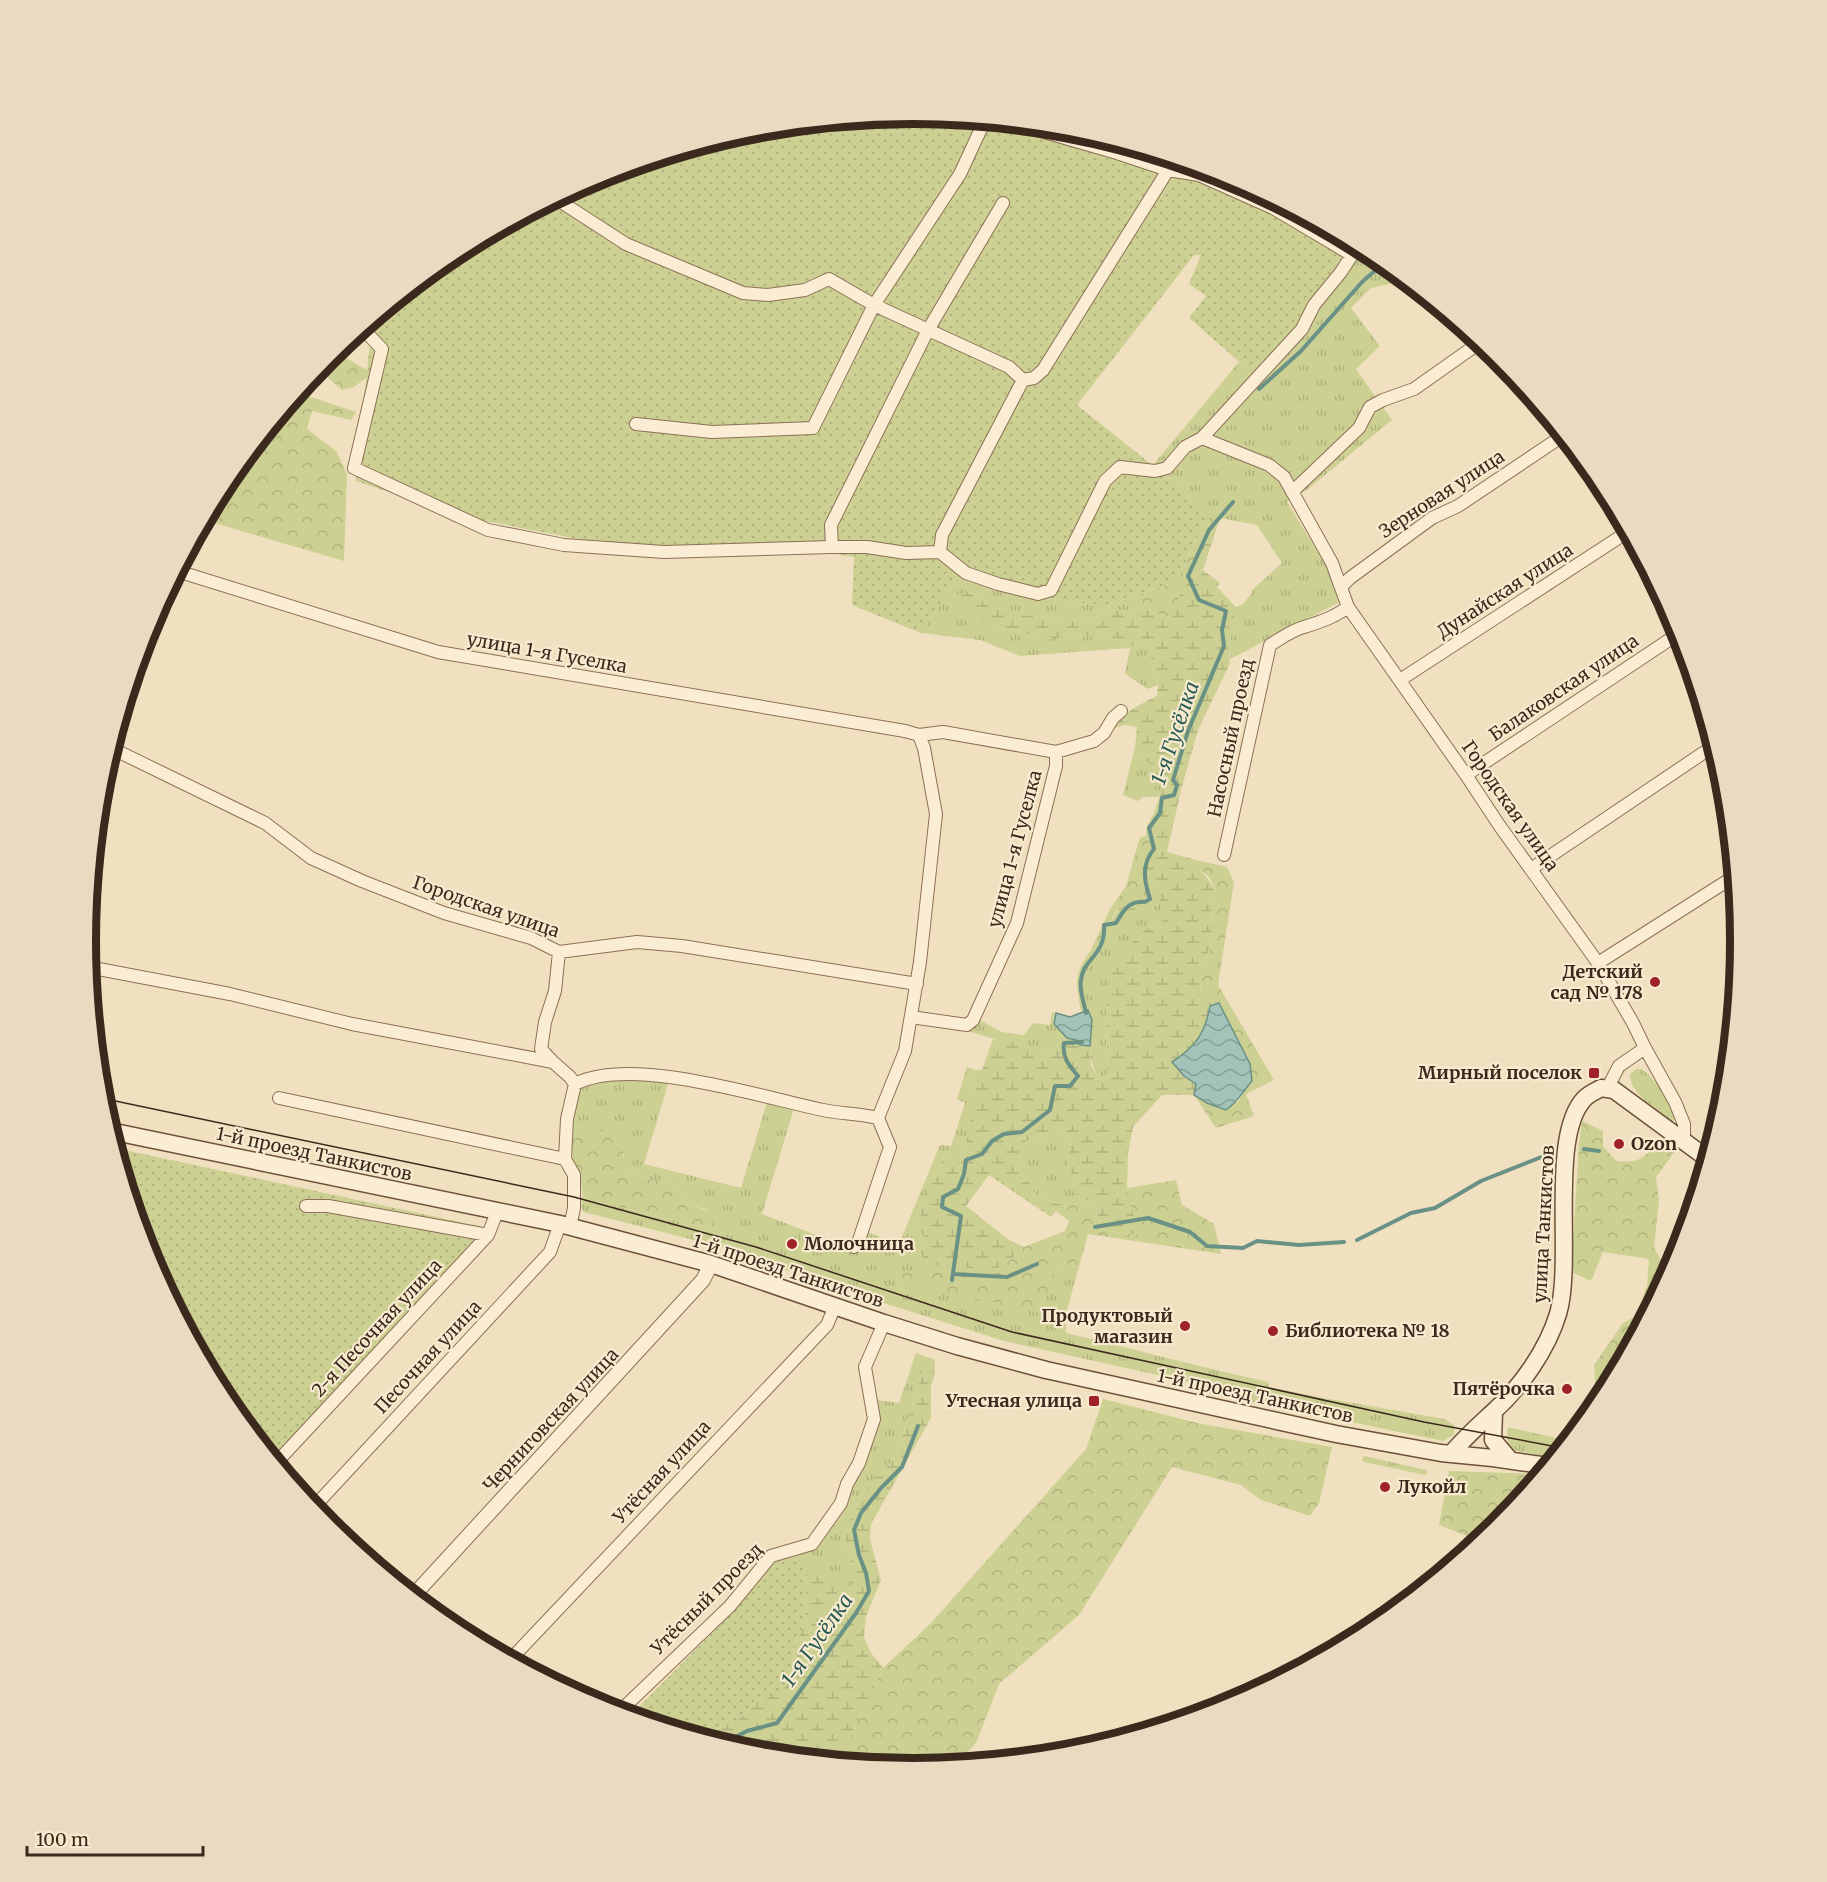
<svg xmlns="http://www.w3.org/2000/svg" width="1827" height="1882" font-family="Merriweather,serif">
<defs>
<pattern id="grass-tufts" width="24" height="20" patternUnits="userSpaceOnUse" patternTransform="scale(1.5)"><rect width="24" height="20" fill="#ccd092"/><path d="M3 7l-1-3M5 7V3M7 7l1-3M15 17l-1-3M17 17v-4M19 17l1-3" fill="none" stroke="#b0b37d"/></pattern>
<pattern id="forest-crowns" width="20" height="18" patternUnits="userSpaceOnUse" patternTransform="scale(1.5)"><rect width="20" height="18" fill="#ccd092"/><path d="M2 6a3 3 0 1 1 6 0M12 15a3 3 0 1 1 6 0" fill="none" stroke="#b0b37d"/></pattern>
<pattern id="wetland-marsh" width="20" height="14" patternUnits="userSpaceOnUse" patternTransform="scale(1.5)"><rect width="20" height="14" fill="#ccd092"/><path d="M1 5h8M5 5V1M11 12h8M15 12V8" fill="none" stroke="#b0b37d"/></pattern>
<pattern id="garden-dots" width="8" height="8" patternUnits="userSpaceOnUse" patternTransform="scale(1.5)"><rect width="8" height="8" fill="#ccd092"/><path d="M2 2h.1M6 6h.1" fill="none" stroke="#b0b37d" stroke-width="1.8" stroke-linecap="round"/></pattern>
<pattern id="water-waves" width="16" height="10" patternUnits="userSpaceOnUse" patternTransform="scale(1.5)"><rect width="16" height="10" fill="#a3c3b8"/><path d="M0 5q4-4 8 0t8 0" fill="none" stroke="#869e95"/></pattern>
</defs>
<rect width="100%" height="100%" fill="#f1e0bf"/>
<path fill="url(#grass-tufts)" d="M1352,241l22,12 33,27 -36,8 -20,20 29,38 -24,23 36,51 -84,69 -21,13 44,72 7,29 -108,56 -1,-10 7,-42 7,-3 9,-11 -1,-2 31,-28 -25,-38 -37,-7h-14l-25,-30 -28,-23 86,-103 12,9 50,-55z
M957,578l73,18 75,10 38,-13v16l-28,2 -35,10 -26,-2 -31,-4 -27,-6 -28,-17 21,35 26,4 31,8 26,-3 43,2 19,8 15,-2 4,28 5,13 -10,4 -23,-15 5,-26 -110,8 -40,-16 -59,-7z
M1135,747l9,13 8,4 4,16 7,10 -5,7h-15l-5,4 -15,-6z
M1151,880l10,3 -1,24 4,13 -18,9 -40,90 1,53 -3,6 -6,-1c-10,-17 -9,-38 -6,-57l-7,-10 -4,1c-5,-28 -8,-36 10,-61l5,-1 24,-43 24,-14 1,-9z
M1052,1012l4,1 -2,12 13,13 -12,12c-30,-1 -61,-11 -90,-20l13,-11 24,13 22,3 9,-12 17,2z
M967,1067l9,3 -5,26 6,13 -8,14 -3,26 -24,9 -5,18 -15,22 -3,32 5,7 -5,16 13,14 -43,8 5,5 39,8 125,-23 21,2 -14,50 1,16c67,16 134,34 202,49l1,5c58,13 117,21 175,32l10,6v10l-11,6 -252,-52 -1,-7 -186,-41 -165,-52 -122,-43 -133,-34 -3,-4 2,-10 127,31 -3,-19 -24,-8c-6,-31 -24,-17 -44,-26 -6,-3 -11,-8 -16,-12l1,-18 -53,-12v-14l8,-31 42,-13 48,5 -25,83 97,24 26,-86 27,6 -32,106 54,21 31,10 20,-13 32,12 41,-99 11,1 14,-43 -8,-4z
M1636,1069h6c16,12 25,29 33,47l-2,5h-3c-13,-12 -41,-28 -40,-47z
M1054,1130l17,8 -3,23 11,41 -12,5 -32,-12 -6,-13 -14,-12 11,-29 20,-2z
M916,1353l19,7v13l-12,-3 -27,87 -33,35 -19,43 7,30v22l-12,10 -15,-28h-17l-17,-12 27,-8 25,-35 21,-49 13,-65 23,3z
M1508,1427l61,14 -14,18 -42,-9 -3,-2c-3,-7 -4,-13 -2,-21z
M1364,1456l62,14 2,3 -3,2 -61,-13 -2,-2z"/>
<path fill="url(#forest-crowns)" d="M334,351l38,22 -18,14 -12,3 -20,-18 -6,-1z
M308,380v16l48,16 -5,8 -39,-9 -5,18 29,22 11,23 -3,87 -140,-41 21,-39z
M1206,518h14l-17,52 -19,14 -12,34 -29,-9v-16l34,-12z
M1146,836l13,14 -18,30 4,3 -1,9 -10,21 -15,-7 -23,44h-5l19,-41 16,-23 14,-49z
M1200,861l27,6 7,15 -16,103 56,95 -28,14 8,22 -38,12 -22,-33 13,8 31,-1 8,-14 4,-24 -31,-61 -9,3 -10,-12 3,-27 9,-27 -1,-34 5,-16 -7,-13 -9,-8z
M1582,1121l21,10v15l13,15c30,3 28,-8 49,-23l13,9 -22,30 3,23 -5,48 13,21 1,8 -71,130 -3,-42 29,-42 13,-7 11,-30 2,-27 -46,-7 -12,29 -20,-9 8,-128z
M615,1130l9,16 -1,18c5,4 10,10 16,12 20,9 38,-5 44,26l24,9 6,11 -3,7 -127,-31 -3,-25 -7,-5 -2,-34z
M1176,1180l6,25 32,19 7,30 -133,-20 -9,33 -21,-2 -19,48 -145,-33 -6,-5 62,-12h57l17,-16 41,-16 4,-10 -13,-10 23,-9 16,-3 5,31 37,5 -10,-47z
M1103,1399l94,24 135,24 -13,56 -9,13 -49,-16 -20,-15 -69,-18 -93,148 -80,69 -23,59 -20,22 -43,4 -75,-7 45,-94 48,-45 155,-174z
M1449,1471l93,3 -43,53 -27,22v-11l-33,-13z"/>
<path fill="url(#wetland-marsh)" d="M1203,570l17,13 -3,4 19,20 -7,42 1,14 -32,67 -17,60 -14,62 33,9v8l16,21 -5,16 1,34 -9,27 -3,26 10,13 -3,15 -15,29 -9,26 13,8 -2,11h-32l-29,32 -5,27 -1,34 11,47 -38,-5 -5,-31 -16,3 -11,-41 3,-23 -17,-8 -8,9 -20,2 -11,29 14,12 6,13 32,12 -11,4 -5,6 -62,-42 -23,31 43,34 15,7 -17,16 -10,5h-27l-20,-5 -18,4 -13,-14 5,-16 -5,-7 3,-32 15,-22 5,-18 24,-9 3,-26 8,-14 -6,-13 5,-26h6l11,-31 48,10 14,1 12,-12 9,2 4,5 10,1 1,20 7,11 6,1 3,-6 -1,-77 6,-22 24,-35 10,-9 18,-9 -4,-13v-24l-9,-3 -6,3 -4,-3 2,-23 16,-7 -13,-14c0,-11 4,-14 8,-23 4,-9 3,-15 9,-23l-7,-10 -4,-15 -8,-5 -9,-13 2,-20 -13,-2 -12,4c11,-17 27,-24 45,-33l1,-11 -5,-13 -4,-28 -15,2 -19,-8 -43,-2 -26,3 -31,-8 -26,-4 -30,-23 -3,-9 12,-3 28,17 27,6 31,4 26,2 35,-10 28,-2 29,9 12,-35z
M923,1370l12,3 -4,13v32l-60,106 -1,15 11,41 -15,36 -2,21 7,16 12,15 -45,94 -86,-9 -53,-16 40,-18 16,-16 28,-13 7,-14 4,-26 11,-31 2,-50 17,-1 15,28 12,-9v-22l-7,-30 19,-43 33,-35z"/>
<path fill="url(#garden-dots)" d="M914,113l161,16 156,47 121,65 -50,74 -51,57 -62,-54 17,-22 -17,-12 12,-29h-7l-117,150 104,83 25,30 -29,63 -72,25 -75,-10 -73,-18 -36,55 -69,-28 2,-48 -25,-4 -97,4 -66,-1 -207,-40 -103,-35 15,-149 -7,-6 90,-74 143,-76 155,-47z
M115,1148l368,79 3,2 -213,231 -48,-59 -77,-143z
M790,1557l17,12 -2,50 -11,31 -4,26 -7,15 -28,12 -16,16 -40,18 -69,-21 106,-107 38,-48z"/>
<path fill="url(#water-waves)" stroke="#699185" stroke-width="1.5" d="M1219,1003l31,61 2,17c-9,10 -14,21 -26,29l-19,-7 -13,-8 2,-11 -12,-8 -12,-14c23,-15 33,-28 38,-56z
M1088,1010l4,10 -2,26 -10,-1 -4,-5 -9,-2 -13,-14 2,-11 14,4z"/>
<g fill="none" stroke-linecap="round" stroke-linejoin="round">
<path stroke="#699185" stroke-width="4" d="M1259,389l42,-38 61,-69 23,-20
M1086,1013c-2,-10 -7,-23 -5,-33 2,-22 25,-24 23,-55l12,-2c6,-10 11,-20 23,-21 10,-1 2,2 11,-3 -6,-18 -9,-35 4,-50l-5,-21 11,-15 2,-15 12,-3 3,-10 -4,-5 15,-49 36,-85 -2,-16 4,-19 -27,-11 -11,-24 21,-46 24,-28
M1584,1149l15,2
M1095,1227l53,-9 42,14 17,14 36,2 14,-7 42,4 45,-3
M1357,1240l54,-27 24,-5 46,-27 63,-25
M953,1274l54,3 30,-13
M952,1280l9,-64 -19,-9 1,-10 15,-8 6,-15 2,-14 16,-6 10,-13 12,-7 18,-2 28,-22 5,-24h15l8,-10c-9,-11 -16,-18 -14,-33l18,-1
M722,1744l25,-13 30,-8 79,-110 13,-22 -3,-18 -7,-18 -5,-25 7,-17 20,-25 21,-21 16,-41"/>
<defs>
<path id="minor" d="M1013,123l104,30 51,17 31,5 74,33 79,47
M555,198l71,46 117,49 25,2 37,-5 24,-11 45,26 135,62 14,13
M362,328l20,21 -28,119 134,62 76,15 100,7 168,-5h35l39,6 34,-1 26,21 32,11 40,10 13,-4 54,-109 15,-14 35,4 12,-3 18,-21 17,-9 100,-109 12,-24 27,-33 11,-17
M636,424l76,8 101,-4 61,-123 86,-131 25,-54
M1202,438l67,27 15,12 48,86 16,44 118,168 33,50 99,138 35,60 12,25 30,54 9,22v18
M1292,492l67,-64 11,-21 13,-7 31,-11 68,-48
M832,547l-1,-22 97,-195 75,-127
M940,552l2,-17 81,-155 11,-2 9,-8 125,-200
M177,571l261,81 467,79 14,4 24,-3 113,20 38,-11 10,-8 9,-15 8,-7
M1341,587l9,-9 82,-60 26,-12 106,-71
M1400,680l229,-149
M111,748l154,75 46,35 51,23 82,32 87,25 28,14 78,-10 45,4 235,38
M1466,775l215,-143
M1224,855l46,-210c10,-6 22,-15 34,-18 16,-5 31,-10 44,-20
M1531,869l184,-124
M1598,963l137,-87
M88,967l142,27 122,30 201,38 17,15 5,7
M911,1017l56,8 6,-5 44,-97 39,-157v-14
M553,1062l-12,-13 4,-27 10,-31 4,-39
M1607,1089l12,-23 26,-18
M279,1098l286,61
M878,1118l27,-67 15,-89 16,-148 -12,-66 -5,-13
M306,1206h22l160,29
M570,1227l4,-19v-33l-9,-16 2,-40 8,-35c57,-29 185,13 248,26 18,4 36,3 55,8l12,29 -32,96 -4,4
M276,1463l212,-228 9,-23
M313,1508l237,-256 10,-28
M510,1660l317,-335 8,-19
M618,1713l112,-107 41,-50 41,-12 29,-41 6,-19 12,-21 15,-44 -9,-52 19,-44"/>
<path id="tertiary" d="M413,1596l290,-316 8,-16"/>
<path id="secondary" d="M110,1131l450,93 151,40 173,59 73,23 89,24 290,64 105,19 52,5 55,8
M1494,1412l-1,28 17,20
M1451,1454c13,-16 27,-28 42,-42 28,-25 54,-62 65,-98 16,-53 -10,-179 27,-216 4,-4 11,-7 16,-10l13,2 94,69"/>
</defs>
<use href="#minor" stroke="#8c6f56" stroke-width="14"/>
<use href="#tertiary" stroke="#8c6f56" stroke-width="16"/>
<use href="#secondary" stroke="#6d5039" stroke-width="19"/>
<use href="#minor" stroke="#fbedd3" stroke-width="12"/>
<use href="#tertiary" stroke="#fbedd3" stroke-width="14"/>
<use href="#secondary" stroke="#fbedd3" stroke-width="16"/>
<path stroke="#3a291c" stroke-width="1.5" d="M101,1098l473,99 182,50 256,85 412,90 139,26"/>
</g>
<g fill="#9f2129" stroke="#f8eacf" stroke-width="2">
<circle cx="1655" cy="982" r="6"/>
<rect x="1588" y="1067" width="12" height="12" rx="3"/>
<circle cx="1619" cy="1144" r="6"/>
<circle cx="792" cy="1244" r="6"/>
<circle cx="1185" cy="1326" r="6"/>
<circle cx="1273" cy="1331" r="6"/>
<circle cx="1567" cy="1389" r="6"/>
<rect x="1088" y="1395" width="12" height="12" rx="3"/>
<circle cx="1385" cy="1487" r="6"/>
</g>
<g text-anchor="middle" stroke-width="4.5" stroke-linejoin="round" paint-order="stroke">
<g font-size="18" fill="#3a291c" stroke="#f8eacf">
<text transform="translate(1442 494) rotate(-33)" y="6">Зерновая улица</text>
<text transform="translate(1505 591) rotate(-33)" y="6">Дунайская улица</text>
<text transform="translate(547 653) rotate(10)" y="6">улица 1-я Гуселка</text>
<text transform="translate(1564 688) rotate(-34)" y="6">Балаковская улица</text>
<text transform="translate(1231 738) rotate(-78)" y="6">Насосный проезд</text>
<text transform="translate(1510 806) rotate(55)" y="6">Городская улица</text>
<text transform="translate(1015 849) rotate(-75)" y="6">улица 1-я Гуселка</text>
<text transform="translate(486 907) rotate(19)" y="6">Городская улица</text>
<text transform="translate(314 1154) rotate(12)" y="6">1-й проезд Танкистов</text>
<text transform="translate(1544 1224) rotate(-87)" y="6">улица Танкистов</text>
<text transform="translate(788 1271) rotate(18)" y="6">1-й проезд Танкистов</text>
<text transform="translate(377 1328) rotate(-47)" y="6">2-я Песочная улица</text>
<text transform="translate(428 1357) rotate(-47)" y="6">Песочная улица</text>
<text transform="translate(1255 1396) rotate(12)" y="6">1-й проезд Танкистов</text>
<text transform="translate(551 1420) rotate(-47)" y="6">Черниговская улица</text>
<text transform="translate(662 1472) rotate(-47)" y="6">Утёсная улица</text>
<text transform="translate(707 1599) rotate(-45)" y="6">Утёсный проезд</text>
</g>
<g font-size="18" font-weight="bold" fill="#3a291c" stroke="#f8eacf" text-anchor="end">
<text x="1643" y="978">Детский<tspan x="1643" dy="21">сад № 178</tspan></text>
<text x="1582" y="1079">Мирный поселок</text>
<text x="1631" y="1150" text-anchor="start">Ozon</text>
<text x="804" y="1250" text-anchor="start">Молочница</text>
<text x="1173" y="1322">Продуктовый<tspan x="1173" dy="21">магазин</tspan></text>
<text x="1285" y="1337" text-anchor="start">Библиотека № 18</text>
<text x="1555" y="1395">Пятёрочка</text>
<text x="1082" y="1407">Утесная улица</text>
<text x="1397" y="1493" text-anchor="start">Лукойл</text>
</g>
<g font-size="20" font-style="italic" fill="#295b55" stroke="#f8eacf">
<text transform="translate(1175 733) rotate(-71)" y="7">1-я Гусёлка</text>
<text transform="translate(817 1640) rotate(-55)" y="7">1-я Гусёлка</text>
</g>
</g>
<path d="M0 0H1827V1882H0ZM96 941a817 817 0 1 1 1634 0a817 817 0 1 1-1634 0Z" fill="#e9dbc1" fill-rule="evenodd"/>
<path fill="none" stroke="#3a291c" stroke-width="8" d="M96 941a817 817 0 1 1 1634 0a817 817 0 1 1-1634 0Z"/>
<path d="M27 1846v9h176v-9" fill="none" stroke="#3a291c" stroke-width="3"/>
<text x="36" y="1846" font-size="18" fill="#3a291c" stroke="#f8eacf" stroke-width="4.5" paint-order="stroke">100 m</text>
</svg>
